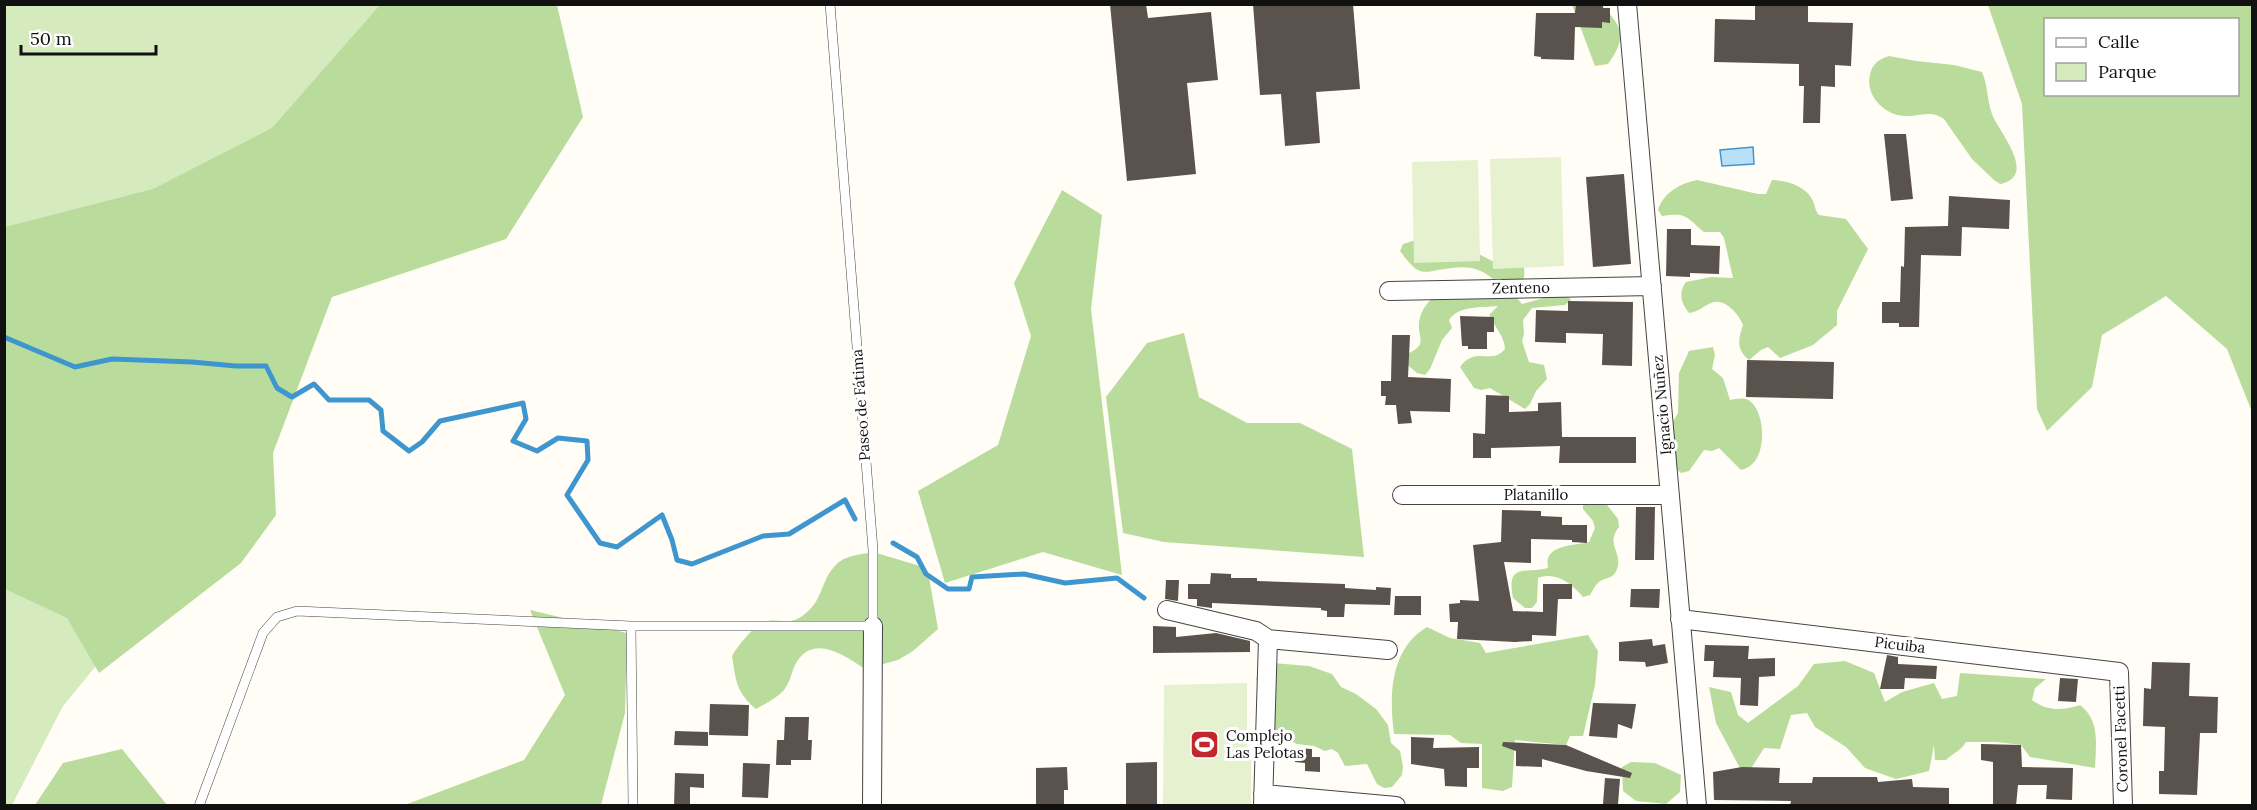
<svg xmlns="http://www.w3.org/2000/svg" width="2257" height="810" font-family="Lora,serif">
<rect width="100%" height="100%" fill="#fffdf5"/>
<path fill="#d5ebbd" d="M5,5h474l-154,263 -107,250 -155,188 -51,99 -7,1z"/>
<path fill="#b9dc9c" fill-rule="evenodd" d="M380,5h177l26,112 -77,122 -174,58 -59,156 3,62 -35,48 -142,110 -32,-55 -62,-29v-362l148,-38 119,-61z
M1572,5h29c22,21 26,33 7,59l-13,2z
M1988,5h264v407l-25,-63 -61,-53 -64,39 -10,52 -45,44 -10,-22 -15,-305zM2046,20h192v74h-192z
M1889,56l27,5 38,4 28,7c6,14 5,28 10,42 6,17 47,62 8,70l-6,-4 -22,-21 -28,-40c-14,-10 -24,-2 -40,-3 -20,-1 -39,-21 -34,-41 2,-11 9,-16 19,-19z
M1697,180l61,14h8l6,-14c16,1 34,6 41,21 2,5 2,9 6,14l27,4 22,30 -31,62v14l-24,20 -33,13 -12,-11 -7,3 -12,10c-13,-11 -11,-20 -6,-35 -4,-11 -19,-28 -32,-22 -9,4 -13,9 -22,10 -8,-10 -11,-20 -3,-31l25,-5 22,1 -9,-40 -4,-6h-16c-18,-15 -17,-20 -42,-16l-4,-6c5,-17 23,-27 39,-30z
M1062,190l40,25 -11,94 31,266 -79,-23 -98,31 -27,-92 80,-46 33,-109 -17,-53z
M1419,239l54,12 21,11 28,1c7,14 -3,21 -5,35l5,6 36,-10h8l5,6 -6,5 -33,3 -9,12 1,14 -2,7 7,21 15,3 3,14 -11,12 -6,13 -5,5 -35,-21 -9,2 -7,-2 -14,-21c16,-22 31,-1 45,-18 0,-12 -11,-23 -16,-34l9,-9c-17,2 -39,-1 -49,14l3,8 -10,12 -12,29 -5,6 -8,-2 -13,-11 1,-7c24,-11 13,-14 14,-32 1,-10 7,-20 15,-26l24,-1 37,2 5,-6 -1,-8c-20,-19 -33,-19 -61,-14 -6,1 -12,3 -18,1 -8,-3 -15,-14 -20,-20l3,-7z
M1184,333l15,64 48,26h53l52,26 12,108 -200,-15 -41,-9 -17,-136 41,-54z
M1713,347l2,8 -3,14 11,9 7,22c6,-1 13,-3 18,0 18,8 22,65 -7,70l-22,-22 -7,3 -8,-1 -15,21 -8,2 -7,-6 -9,-31 13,-23 1,-40 10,-22z
M1583,501h21l14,18 1,8c-14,17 4,26 -2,42 -4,11 -11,7 -19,14 -3,2 -6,9 -8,12l-7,2c-11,-13 -27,-26 -45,-19l-1,24 -5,6h-7l-12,-10c-7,-36 12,-24 35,-30 -5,-24 26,-22 41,-26l6,-14 -2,-7 -10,-12z
M873,552l47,14 9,11 9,52 -25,22 -15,9 -33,9c-20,-13 -53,-37 -70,-4 -4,9 -5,17 -11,25 -7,8 -19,14 -28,19 -20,-17 -20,-28 -24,-53 7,-11 22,-32 36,-35 10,-2 21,3 31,-3 28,-16 19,-42 43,-58 9,-5 21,-6 31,-8z
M530,610l97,23 -2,80 -24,92 -199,1 122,-46 41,-65z
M1427,627l23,11 30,5 6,10 102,-18 10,16 -3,34 -12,51h-13l-4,9 -51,-5 -3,47 -9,4 -21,-3v-44l-21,-1 -11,-8 -56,-1c-5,-39 -4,-85 33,-107z
M1845,661l29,12 11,29 17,-10 32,-9 8,16 15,-3 3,-23 86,6 -11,9 -3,12c15,11 30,11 48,5 20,15 16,39 15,63l-65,-11 -9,-12 -24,-3h-31c-4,8 -14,12 -20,18h-11l-1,-15 -5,26 -33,8 -31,-11 -19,-21 -31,-20 -8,-14 -16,2 -11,34 -16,-1 -14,22h-9l-25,-47 -7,-36 22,5 7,23 10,8 50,-37 16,-22z
M1272,663l37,3 23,8 9,13 15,7 20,15 12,16 3,18 9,8 3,15 -1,9 -10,12 -8,1 -7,-4 -10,-20 -22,2 -7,-13 -6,-4 -7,2 -11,-5 -17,-2 -29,-14 -12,-52z
M122,749l45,56h-132l28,-42z
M1631,762l24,1 26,12 -1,17 -14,12 -30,-3 -13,-10 -1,-24z"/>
<path fill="#e6f2cf" d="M1561,157l3,109 -71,3 -3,-110z
M1478,160l2,101 -66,2 -2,-101z
M1247,683v69h4v53h-88l1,-120z"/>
<path fill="#b9e0f7" stroke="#3f96cf" stroke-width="1.5" d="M1753,147l1,17 -32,2 -2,-16z"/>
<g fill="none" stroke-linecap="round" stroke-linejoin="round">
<path stroke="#3f96cf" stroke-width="5" d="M4,337l71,30 37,-8 80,3 44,4h30l11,22 15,9 22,-13 15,16h40l12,10 2,21 26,20 13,-9 18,-21 83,-18 3,16 -13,22 24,10 21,-13 29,3 1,19 -21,35 33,48 17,4 45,-32 10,25 5,20 15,4 71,-28 26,-2 56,-34 10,19
M893,543l24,14 9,17 22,15h21l3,-12 52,-3 41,9 52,-5 27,20"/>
</g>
<path fill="#5a524d" d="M1110,4h36l2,14 63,-6 7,68 -31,3 9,91 -69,7z
M1253,4h100l7,85 -44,3 4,51 -35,3 -4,-52 -21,1z
M1576,4h27v4h7v15l-8,-1v6l-27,-1 -1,33 -33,-1v-2l-7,-1 2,-43h39z
M1755,4h53v18l45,1 -2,43 -16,-1v22l-14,-1 -1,37h-17l1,-37h-5v-22l-85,-2 1,-43 40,1z
M1884,134h22l7,65 -22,2z
M1624,174l7,90 -38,3 -7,-90z
M1949,196l61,4 -1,29 -47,-2 -1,29 -40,-1 -2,72h-20v-4h-17v-21h18l1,-36 3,1 1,-40 43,-1z
M1667,229h24v16l29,1 -1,28 -29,-1v4l-24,-1z
M1568,301l65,1 -1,64 -30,-1 1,-31 -37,-1v10l-31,-1 1,-32 32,1z
M1460,316l34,1v15h-7v17h-19v-3h-6z
M1392,335h18l-2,42 43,2 -1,33 -40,-1 2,12 -14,1 -2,-19h-11l1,-9h-5v-15h10z
M1747,360l87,2 -1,37 -87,-2z
M1486,395l23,1v16l29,-1v-8l23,-1 1,35h74v26h-77l1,-17 -69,2v10h-18v-25l12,1z
M1636,507h19l-1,53h-19z
M1502,510l39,1v5l21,1v8h25v18l-15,-1v-2l-41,-1v24l-27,-1 9,49 30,1v-28h29v15h-14l-2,37 -24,-1v6l-17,1 -58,-3 1,-17h-8l-1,-18 11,-1v-3l19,1 -6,-56 28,-3z
M1211,573l20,1v4h26v3l88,3v4l31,2v-3l15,1 -1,17 -45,-1 -1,13h-17v-6l-6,-1v-2l-109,-5v5l-15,-2v-7h-9v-15h22z
M1166,580h13l-1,21 -13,-2z
M1631,589h29l-1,19 -29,-1z
M1395,596h26v19h-27z
M1153,626l23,1v10l40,-4 34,8v11l-97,1z
M1652,639l1,7 12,-2 3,19 -22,4 -1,-5 -26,-1v-19z
M1705,645l44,1 -1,13 27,-1v18l-16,1 -1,29 -18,-1 1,-27 -28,-1 1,-16h-10z
M1887,655l11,2v7l39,2 -1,13 -31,-1 -1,11h-24z
M2152,662l38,1 -1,33 29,1 -1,36h-17l-3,62 -38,-1v-23h5l1,-44 -22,-1 1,-38 7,1z
M2060,678l18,1 -2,23 -18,-1z
M1593,703l43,1 -4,25 -14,-5 -1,14 -28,-2z
M710,704l39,1 -1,31 -39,-1z
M785,717h24l-1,23h4l-1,20h-20v5h-15l1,-25h7z
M675,731l33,1v14l-34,-1z
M1411,737l23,1 -1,10 46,-1v21h-12v19l-22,-1 -1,-17 -33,-5z
M1503,742l63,3 66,28 -2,5 -44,-7 -44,-12v8l-26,-1v-15l-14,-5z
M1981,744l40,1 1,22 51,1 -1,32 -26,-1 1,-14h-29l-2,21h-23v-44l-12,-2z
M1295,748l17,1v8h8v15l-15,-1v-8l-10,-1z
M1157,762v44h-31v-43z
M743,763l27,1 -2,34 -26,-1z
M1067,767l1,23h-4v16h-28v-38z
M1742,767l38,1 -1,15h33l1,-6h64l1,5 34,-3 1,8 36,1v18h-159l1,-5 -77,-1 -1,-28z
M675,773l29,1v14l-14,-1v19h-16z
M1605,778l15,1 -2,25h-15z"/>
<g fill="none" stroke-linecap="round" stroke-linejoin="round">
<defs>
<path id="service" d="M631,626l2,180
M199,806l64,-173 14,-16 20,-6 334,15h242v-76l-43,-546"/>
<path id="minor" d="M1627,4l70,802
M1389,291l263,-5
M1402,495h268
M1167,610l89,21 12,8 120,11
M1680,619l439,53 4,134
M1263,794l133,12
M872,806l1,-180
M1263,806l5,-167"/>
</defs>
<use href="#service" stroke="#444" stroke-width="10"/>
<use href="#minor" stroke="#444" stroke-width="20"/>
<use href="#service" stroke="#fff" stroke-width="9"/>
<use href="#minor" stroke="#fff" stroke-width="18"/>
</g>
<defs>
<symbol id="stadium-square" viewBox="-11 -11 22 22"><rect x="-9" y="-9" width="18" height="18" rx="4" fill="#c4262e" stroke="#fff"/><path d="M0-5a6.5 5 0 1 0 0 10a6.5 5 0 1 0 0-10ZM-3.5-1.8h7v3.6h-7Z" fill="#fff"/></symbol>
</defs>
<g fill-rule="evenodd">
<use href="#stadium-square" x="1188" y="728" width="33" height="33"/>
</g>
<g text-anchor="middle" stroke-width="6" stroke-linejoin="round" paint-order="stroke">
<g font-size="15" fill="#111" stroke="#fff">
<text transform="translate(1521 288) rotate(-1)" y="5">Zenteno</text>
<text transform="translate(861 405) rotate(-94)" y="5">Paseo de Fátima</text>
<text transform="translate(1662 405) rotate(-95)" y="5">Ignacio Nuñez</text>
<text x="1536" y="500">Platanillo</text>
<text transform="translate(1900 645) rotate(7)" y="5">Picuiba</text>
<text transform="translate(2121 739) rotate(-92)" y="5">Coronel Facetti</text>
</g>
<g font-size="15" fill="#111" stroke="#fff" text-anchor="start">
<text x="1226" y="741">Complejo<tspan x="1226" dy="17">Las Pelotas</tspan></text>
</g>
</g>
<rect width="2257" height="810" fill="none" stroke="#111111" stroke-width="12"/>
<rect x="2044" y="18" width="195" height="78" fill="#ffffff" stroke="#a0a0a0" stroke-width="1.5"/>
<rect x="2056" y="38" width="30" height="9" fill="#ffffff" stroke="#a0a0a0" stroke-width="1.5"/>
<text x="2098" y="48" font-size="18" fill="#111111">Calle</text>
<rect x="2056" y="63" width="30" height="18" fill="#d5ebbd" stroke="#a0a0a0" stroke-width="1.5"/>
<text x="2098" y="78" font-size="18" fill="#111111">Parque</text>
<path d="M21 45v9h135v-9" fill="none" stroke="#111111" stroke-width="3"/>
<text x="30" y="45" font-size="18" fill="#111111" stroke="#ffffff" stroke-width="4.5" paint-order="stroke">50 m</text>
</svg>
